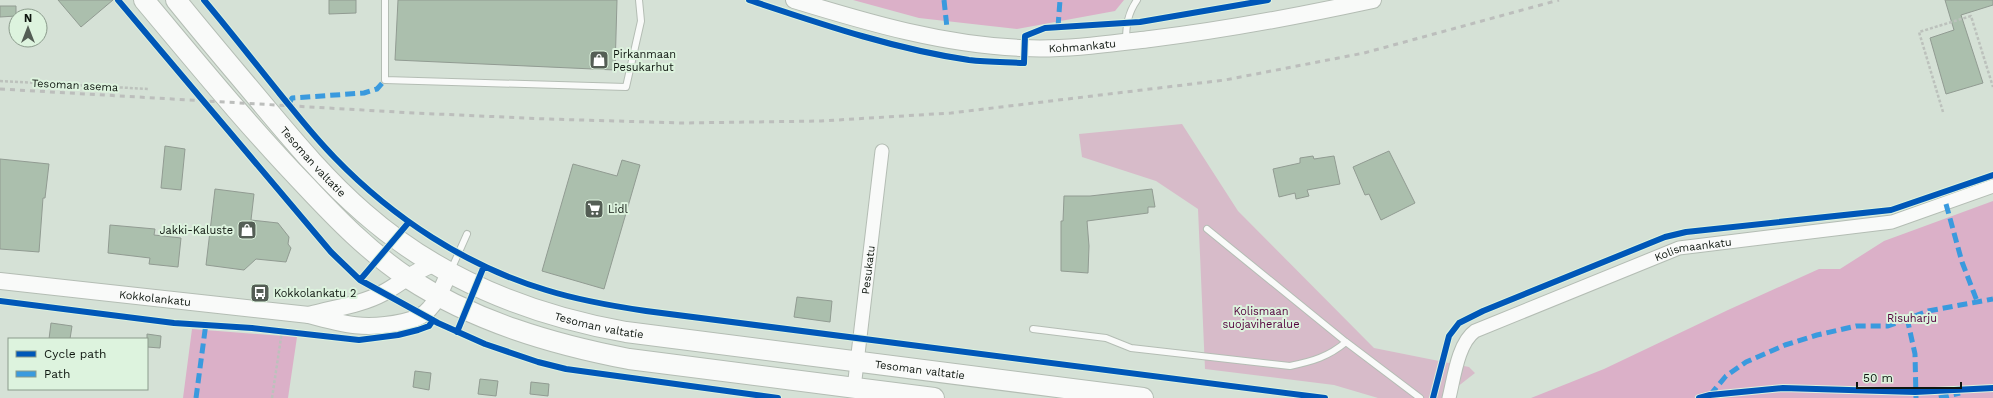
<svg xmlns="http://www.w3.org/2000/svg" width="1993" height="398" font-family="'Work Sans',sans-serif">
<rect width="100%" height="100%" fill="#d5e1d6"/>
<path fill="#d7bbc9" d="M1182,124l56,87 136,137 95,19 6,6 -32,25h-65l-44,-13 -129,-16 -7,-160 -42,-28 -74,-24 -3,-23z"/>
<path fill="#dbb0c8" d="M853,0h271l-9,11 -98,18 -98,-11z
M1993,201v197h-462l73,-29 124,-59 91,-41h21l44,-28z
M192,329l105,8 -9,61h-105z"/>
<path fill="#abbfad" stroke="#919b92" d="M58,0h55l-32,27z
M329,0h27v13l-27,1z
M398,0h219l-2,70 -220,-10z
M1945,0h48v5l-32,10 22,68 -37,11 -16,-56 24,-8z
M0,6h16v10l-16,1z
M165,146l20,3 -4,41 -20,-2z
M1389,151l26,52 -34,17 -12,-26 -4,1 -12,-28z
M1313,156l1,3 20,-3 6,28 -33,6 2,6 -13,3 -1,-6 -16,4 -6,-28 27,-6v-5z
M0,159l49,5 -4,34h-2l-4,54 -39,-3z
M622,160l18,5 -36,124 -62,-18 31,-107 44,12z
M215,189l39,5 -3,26 27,3 11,14 -1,7 3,4 -5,14 -30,-3 -12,11 -38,-5z
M1152,189l3,18h-7v6l-61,8 2,25 -1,27 -27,-2v-50h2l1,-25h26z
M110,225l45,4 -1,6 27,3 -3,29 -29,-3 1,-6 -42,-5z
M797,297l35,4 -2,21 -36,-5z
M51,323l21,3 -2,13h-21z
M147,334l14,2 -1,12 -13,-1z
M415,371l16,2 -2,17 -16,-3z
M480,379l18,2 -2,15 -18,-2z
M531,382l18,2 -1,12 -18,-2z"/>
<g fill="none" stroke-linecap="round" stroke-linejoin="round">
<defs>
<path id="service" d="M385,0v80l241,7 15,-66 -2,-21
M1126,41c0,-16 2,-28 11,-41
M1207,229l139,113 74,56
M451,270l16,-36
M1033,329l73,9 25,10 159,18c23,-5 38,-9 56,-24"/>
<g id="minor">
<path id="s1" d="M854,388l28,-237"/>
<path id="s2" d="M1449,398c5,-20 9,-55 26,-67l204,-83 213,-26 101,-36"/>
</g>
<g id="tertiary">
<path id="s3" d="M794,0c75,23 150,45 229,48 42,2 85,-4 127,-9 75,-9 149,-23 223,-39"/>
<path id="s4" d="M0,281l309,34c36,10 57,15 94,7 10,-2 21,-6 27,-14 9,-9 13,-23 19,-35"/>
<path d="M309,315c24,-7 52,-10 74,-22 17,-9 32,-23 51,-29"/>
</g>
<g id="primary">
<path d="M144,0c53,63 105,127 162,186 31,33 63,66 102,92 66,43 143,66 221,81l305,39"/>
<path id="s5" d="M176,0c29,36 59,71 89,107 31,37 62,74 99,106 74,65 166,102 262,119l517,66"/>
</g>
</defs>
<use href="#service" stroke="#b4bdb4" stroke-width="8"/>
<use href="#minor" stroke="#b4bdb4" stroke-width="15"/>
<use href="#tertiary" stroke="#b4bdb4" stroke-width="18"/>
<use href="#primary" stroke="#b4bdb4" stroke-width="22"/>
<path stroke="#bcc1bc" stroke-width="2.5" stroke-dasharray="3 2" stroke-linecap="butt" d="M0,81l149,8
M1943,112l-24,-80 52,-16 22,71
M272,398l10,-67"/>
<use href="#service" stroke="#f9faf9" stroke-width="6"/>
<use href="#minor" stroke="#f9faf9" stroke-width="13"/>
<use href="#tertiary" stroke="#f9faf9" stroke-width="16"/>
<use href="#primary" stroke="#f9faf9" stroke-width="20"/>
<path stroke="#bcbebc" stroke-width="3" stroke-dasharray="5 5" stroke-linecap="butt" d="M0,89l414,24 133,6 136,4 138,-2 130,-8 274,-33 139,-27 195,-53"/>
<path stroke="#3a9ade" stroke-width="5" stroke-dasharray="10 5" stroke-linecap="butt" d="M944,0l3,28
M1058,27l2,-27
M289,104l3,-6 72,-5 13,-4 8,-9
M1946,204l16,58 15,39
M1907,318l8,36 1,44
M1710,395l16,-19 20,-14 39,-17 32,-10 39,-9h32l40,-15 65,-12
M196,398l10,-75
M1939,398l21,-5"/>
<defs>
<path id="cycleway" d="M118,0l213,252 29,28 78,43 47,21 53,18 28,7 212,29
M204,0c26,31 51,63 76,94 18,22 35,44 55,64 58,60 131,108 211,132 32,10 66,16 100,21l679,87
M749,0c72,24 145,49 220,60 18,2 36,2 55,3l1,-27 20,-8 95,-6 128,-22
M360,280l49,-58
M0,301l174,22 78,5 107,12 39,-5 20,-5 11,-4 4,-6
M457,332l27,-66
M1433,398l16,-62 10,-13 24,-12 182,-74 21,-5 205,-22 102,-35
M1699,398l11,-3 73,-7 132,4 78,-4"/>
</defs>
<use href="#cycleway" stroke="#ddf3de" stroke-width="8"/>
<use href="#cycleway" stroke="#0057b8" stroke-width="6"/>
</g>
<defs>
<symbol id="shop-square" viewBox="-11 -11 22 22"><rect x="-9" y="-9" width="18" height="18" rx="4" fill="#545e55" stroke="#ddf3de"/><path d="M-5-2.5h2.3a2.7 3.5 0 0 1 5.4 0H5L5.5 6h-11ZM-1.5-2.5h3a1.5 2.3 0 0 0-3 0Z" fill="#fff"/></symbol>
<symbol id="supermarket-square" viewBox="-11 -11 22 22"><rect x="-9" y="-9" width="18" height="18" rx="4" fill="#545e55" stroke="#ddf3de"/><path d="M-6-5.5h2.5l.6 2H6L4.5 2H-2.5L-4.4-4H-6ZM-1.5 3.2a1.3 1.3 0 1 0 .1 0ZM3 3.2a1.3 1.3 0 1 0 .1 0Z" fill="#fff"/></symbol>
<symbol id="bus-square" viewBox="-11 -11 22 22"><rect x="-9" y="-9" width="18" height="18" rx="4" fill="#545e55" stroke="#ddf3de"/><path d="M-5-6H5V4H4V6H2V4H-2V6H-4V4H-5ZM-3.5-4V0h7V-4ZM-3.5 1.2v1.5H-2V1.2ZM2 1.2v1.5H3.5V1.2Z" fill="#fff"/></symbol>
</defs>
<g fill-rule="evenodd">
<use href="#shop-square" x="588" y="49" width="22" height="22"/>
<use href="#supermarket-square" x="583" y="198" width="22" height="22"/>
<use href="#shop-square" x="236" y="219" width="22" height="22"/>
<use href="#bus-square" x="249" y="282" width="22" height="22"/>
</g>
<g text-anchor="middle" stroke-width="4" stroke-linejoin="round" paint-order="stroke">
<g font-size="11" fill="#0f1710" stroke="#ddf3de">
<text dy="4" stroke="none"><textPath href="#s3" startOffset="294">Kohmankatu</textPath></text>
<text transform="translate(75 85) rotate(3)" y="4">Tesoman asema</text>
<text dy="4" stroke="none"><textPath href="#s5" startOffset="212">Tesoman valtatie</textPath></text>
<text dy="4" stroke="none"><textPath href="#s2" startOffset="307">Kolismaankatu</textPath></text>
<text dy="4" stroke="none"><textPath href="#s1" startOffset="119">Pesukatu</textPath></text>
<text dy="4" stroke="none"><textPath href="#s4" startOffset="156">Kokkolankatu</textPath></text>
<text dy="4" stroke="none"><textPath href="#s5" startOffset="548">Tesoman valtatie</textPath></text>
<text dy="4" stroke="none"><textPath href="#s5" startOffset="872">Tesoman valtatie</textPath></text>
</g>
<g font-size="11" fill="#0f1710" stroke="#ddf3de" text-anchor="start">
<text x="613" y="58">Pirkanmaan<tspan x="613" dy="13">Pesukarhut</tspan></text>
<text x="608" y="213">Lidl</text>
<text x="233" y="234" text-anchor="end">Jakki-Kaluste</text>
<text x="274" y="297">Kokkolankatu 2</text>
</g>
<g font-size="11" fill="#53013c" stroke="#ddf3de">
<text x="1261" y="315">Kolismaan<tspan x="1261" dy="13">suojaviheralue</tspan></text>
<text x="1912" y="322">Risuharju</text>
</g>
</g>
<rect x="8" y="338" width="140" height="52" fill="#ddf3de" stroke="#8b9b8c"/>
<rect x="16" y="351" width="20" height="6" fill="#0057b8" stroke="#8b9b8c"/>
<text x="44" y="358" font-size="12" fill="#0f1710">Cycle path</text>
<rect x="16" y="371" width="20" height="6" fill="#3a9ade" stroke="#8b9b8c"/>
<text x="44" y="378" font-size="12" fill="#0f1710">Path</text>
<g transform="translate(28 28)"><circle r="19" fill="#ddf3de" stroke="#8b9b8c"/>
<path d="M0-3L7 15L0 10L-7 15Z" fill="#545e55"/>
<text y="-6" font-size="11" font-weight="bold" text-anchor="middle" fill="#0f1710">N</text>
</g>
<path d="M1857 382v6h104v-6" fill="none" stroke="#0f1710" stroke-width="2"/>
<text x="1863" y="382" font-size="12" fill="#0f1710" stroke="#ddf3de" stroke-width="3" paint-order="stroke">50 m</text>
</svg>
